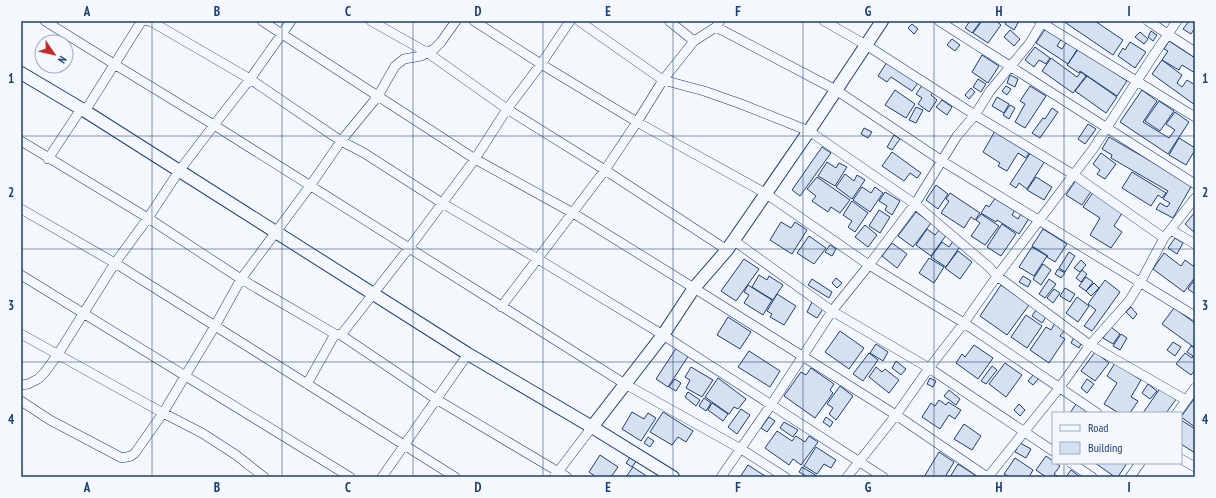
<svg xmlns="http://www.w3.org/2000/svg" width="1216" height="498" font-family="'PT Sans Narrow',sans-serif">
<rect width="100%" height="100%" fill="#f4f7fb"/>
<path fill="#d5e0f0" stroke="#1d3f73" d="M970,21h11l-9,12 -7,-5z
M982,21h14l5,4 -13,18 -15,-10z
M1007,21h12l-5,9 -9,-6z
M1063,21h32l28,19 -10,15z
M1189,21h6v7l-4,6 -8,-5z
M912,24l6,5 -4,5 -6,-6z
M1046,28l16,10 -5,8 5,3 5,-8 11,7 -10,16 -32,-21z
M1010,30l10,9 -6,7 -10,-9z
M1151,31l6,4 -4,6 -5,-4z
M1140,32l8,7 -4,5 -9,-7z
M952,39l8,6 -5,6 -8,-6z
M1169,41l26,17v15l-13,-8 -3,5 -17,-10 6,-9 -4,-2z
M1130,42l16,10 -11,16 -17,-12 5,-8 2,2z
M1035,47l15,11 -4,6 -7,-4 -5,7 -9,-7z
M1079,48l48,33 -10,15 -37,-25 -1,2 -12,-8z
M982,55l17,11 -11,17 -16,-11z
M1051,58l26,19 4,-5 5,4 -13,17 -31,-22z
M1162,60l20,15 -5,8 5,4 5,-7 8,5v20l-43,-31z
M887,62l31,21 -6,8 -21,-14 -4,5 -9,-6z
M1010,75l8,4 -3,8 -8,-4z
M1087,76l30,21 -11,16 -31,-22z
M978,79l8,5 -5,8 -8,-5z
M923,84l11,7 -3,4 6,5 -8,12 -11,-8 4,-6 -6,-4z
M1006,86l5,3 -4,6 -5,-4z
M1030,86l16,10 -21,32 -10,-6 10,-18 -5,-3z
M971,88l4,4 -6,7 -4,-4z
M895,90l20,14 -9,14 -21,-13z
M1142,90l15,11 -14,21 26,16 6,-8 -9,-6 9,-12 14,10 -21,32 -48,-32z
M997,97l12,7 -5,9 -12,-7z
M942,100l10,7 -5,8 -11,-8z
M1159,101l15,10 -14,20 -15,-10z
M1010,105l5,3 -6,11 -6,-4z
M916,107l7,3 -7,13 -7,-3z
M1052,108l6,4 -18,26 -8,-5 11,-15 2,1z
M1088,124l8,5 -11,15 -7,-5z
M864,128l8,4 -4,6 -7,-4z
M995,131l34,22 -3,5 -8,-5 -11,18 -9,-5 2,-3 -17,-11z
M894,135l6,4 -8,11 -5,-3z
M1109,137l83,48 -19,33 -17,-9 4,-6 7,4 3,-4 -7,-4 5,-8 -57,-33 1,-3 -10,-6z
M1179,138l16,10v2l-9,15 -17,-10z
M822,147l9,6 -31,43 -8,-6z
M892,152l29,21 -4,5 -7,-5 -6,8 -22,-15z
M1031,152l14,9 -18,28 -8,-6 -3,5 -6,-4z
M1101,153l15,11 -11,15 -8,-5 3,-4 -7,-6z
M827,162l9,6 3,-5 8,4 -12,19 -17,-10z
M1132,172l34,21 -4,5 -4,-3 -7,11 -29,-18z
M845,174l9,7 3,-6 8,5 -13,19 -16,-12z
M817,177l33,23 -10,13 -9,-6 -3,5 -16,-11 4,-5 -9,-7z
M1036,177l16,10 -8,13 -17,-10z
M1076,180l16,10 -10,15 -16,-10z
M936,185l12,9 -10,15 -12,-9z
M862,187l9,6 4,-6 8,6 -13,19 -17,-12z
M1094,191l30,19 -10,16 8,6 -11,16 -21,-13 10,-17 -17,-11z
M885,192l15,9 -8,14 -7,-5 2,-4 -8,-5z
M950,193l30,20 -5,7 -4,-3 -7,11 -23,-15 8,-12 -3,-2z
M996,197l19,13 -3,5 6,4 4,-7 8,5 -11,17 -22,-14 -1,2 -15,-9 5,-8 3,2z
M852,201l16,12 -13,19 -7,-5 4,-6 -9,-6z
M879,210l11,7 -10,16 -11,-7z
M916,212l15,11 -18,24 -15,-11z
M1195,212v21l-10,-9z
M981,214l18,12 -14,19 -14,-9 9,-13 -4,-3z
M781,222l10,6 4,-6 12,8 -15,24 -22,-14z
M1002,224l14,10 -15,22 -14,-9z
M865,225l12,10 -9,12 -13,-10z
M927,229l8,6 5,-6 7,5 -16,22 -15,-11z
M1043,229l24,15 -12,18 -8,-5 1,-1 -16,-10z
M809,236l17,12 -12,16 -17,-11z
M1175,238l8,5 -6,11 -9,-6z
M954,240l7,5 -15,22 -15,-10 11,-15 7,5z
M892,243l15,11 -10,14 -15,-12z
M830,245l6,4 -4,7 -7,-4z
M1032,247l15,9 -13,20 -15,-9z
M958,251l14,11 -12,17 -15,-11z
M1069,252l6,4 -10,16 -6,-4z
M1164,253l17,13 4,-6 8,6 2,-3v14l-11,15 -31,-23z
M929,258l15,9 -10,16 -15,-10z
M744,259l15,10 -23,32 -15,-10z
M1081,260l5,5 -6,7 -6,-4z
M1043,264l8,6 -10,15 -8,-6z
M1058,269l7,4 -4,5 -6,-4z
M1082,270l5,4 -6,8 -5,-4z
M759,275l8,5 2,-4 14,9 -10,15 -21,-13z
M1023,276l8,5 -3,6 -9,-5z
M1086,277l7,5 -7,9 -7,-5z
M836,278l6,5 -5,5 -5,-5z
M812,279l20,13 -3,6 -21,-13z
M1049,279l7,5 -11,14 -6,-4z
M1195,279v15l-7,-5z
M1105,280l15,12 -28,39 -8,-5 12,-16 -8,-6z
M1094,283l5,5 -8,8 -5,-5z
M748,285l24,15 -9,15 -19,-12 5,-8 -5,-3z
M1001,285l28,20 -22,30 -27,-19z
M1065,288l10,6 -5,8 -10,-6z
M1054,289l6,4 -7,10 -6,-5z
M777,294l19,12 -12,19 -14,-8 2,-3 -5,-3z
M1077,297l12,9 -11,16 -12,-9z
M812,302l11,7 -6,9 -10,-6z
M1131,307l6,7 -4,5 -7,-7z
M1174,308l21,15v25l-33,-24z
M1036,310l10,7 -4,6 -10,-7z
M1026,315l16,11 -15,22 -16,-11z
M728,317l23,15 -11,17 -23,-14z
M1055,323l10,7 -5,6 5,3 -16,24 -19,-13 16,-23 5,3z
M1111,327l9,7 -7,10 -10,-6z
M840,331l24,17 -15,21 -24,-17z
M1121,334l6,4 -7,12 -7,-4z
M1074,337l8,5 -3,6 -8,-5z
M1173,342l8,5 -6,9 -8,-6z
M876,344l12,8 -5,9 -13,-8z
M974,345l19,13 -15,21 -22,-16 6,-9 3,3z
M1191,346l4,2v22l-4,5 -15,-11 9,-11 7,5 1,-2 -6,-4z
M677,347l12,8 -21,32 -12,-8z
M749,351l31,20 -10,16 -32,-20z
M1095,352l14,11 -14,18 -14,-10z
M869,353l9,7 -15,21 -10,-7z
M896,361l10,8 -5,6 -9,-7z
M1005,363l17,12 -16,22 -17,-13z
M1115,363l26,17 -10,17 7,4 -8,12h-11l-15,-9 13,-21 -10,-7z
M992,366l5,4 -11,14 -5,-3z
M691,367l22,13 -11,17 -16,-9 4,-8 -5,-3z
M876,367l6,5 3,-3 14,11 -10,13 -20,-16z
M811,368l23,16 -4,6 3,3 -18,25 -31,-22 17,-24 5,3z
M1034,374l5,4 -6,7 -5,-4z
M718,378l28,21 -8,10 -4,-2 -5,7 -24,-17z
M930,378l6,3 -3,6 -6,-3z
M675,379l6,4 -5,8 -7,-4z
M1087,379l7,5 -7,9 -6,-5z
M1148,384l9,7 -7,8 -8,-6z
M840,386l13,10 -17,24 -7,-6 4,-6 -6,-4z
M1161,387l16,11 -11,15h-23z
M949,390l11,9 -4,6 -12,-9z
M688,392l12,8 -4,6 -11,-9z
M704,398l7,5 -5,8 -7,-5z
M1194,399l1,1v27l-14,-10z
M939,400l7,5 2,-3 13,8 -6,9 -6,-4 -9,14 -18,-12 9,-14 4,3z
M712,403l16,11 -5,7 -15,-11z
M1019,404l6,6 -5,6 -6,-6z
M1076,404l13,9h-19z
M741,409l9,6 -13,19 -9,-7z
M632,412l12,7 4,-6 8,5 -15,23 -19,-12z
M663,412l30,19 -7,11 -8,-5 -6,8 -22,-13z
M769,417l6,4 -8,11 -6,-4z
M826,417l7,5 -3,5 -7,-5z
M1181,420l14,9v24l-14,-9z
M784,422l14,8 -5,7 -13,-9z
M964,424l17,12 -9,14 -18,-11z
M777,431l15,10 4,-5 9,6 4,-6 9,6 -17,23 -8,-6 -4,6 -24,-17z
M648,437l6,4 -4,6 -6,-4z
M1020,443l11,6 -5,9 -11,-6z
M816,447l20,13 -5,8 -7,-4 -7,10 -13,-8z
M939,452l15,10 -9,15h-21z
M600,455l18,12 -7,10h-15l-7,-5z
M631,456l6,4 -5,7 -6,-4z
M1046,456l7,5v2h3l4,3 -6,8 5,3h-13l-10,-7z
M1015,458l18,12 -4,7h-19l-6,-3z
M1095,463h32l-9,14h-3z
M958,464l17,11 -2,2h-23z
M748,465l17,11 -1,1h-24z
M633,467l15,10h-22z
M802,467l15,9 -1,1h-8l-9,-5z
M1071,470l9,7h-14z"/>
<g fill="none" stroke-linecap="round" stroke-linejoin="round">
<defs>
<path id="minor" d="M45,21l69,43 100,61 411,259 116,65 44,28
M148,21l4,1 98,57 91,62 23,12 78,50 96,56 125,76 220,142
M262,21l213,138 98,54 121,75 202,127 91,62
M371,21l57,32 79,56 98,61 122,80
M474,21l67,43 96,58 128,71 104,72 95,58 133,90
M579,21l84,59 41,11 37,13 68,27 106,73 74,63 8,9 93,69 96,55
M669,21l25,20
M824,21l42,24 109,70 99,60 90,63
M939,21l256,163
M1039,21l156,96
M1148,21l47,31
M716,27l120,63 106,71 253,155
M85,111l56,-89 2,-1
M21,141l127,77 93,61 94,55 6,1 95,64 131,78
M48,159l33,-50
M21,209l94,54 340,214
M1171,230l24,14
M733,240l99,71 97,57 124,83
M21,275l329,202
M501,307l104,-137 32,-48 26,-42 31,-39 22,-14 4,-6
M21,334l142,79 39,20 34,22 28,22
M341,335l68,-87 66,-89 32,-50 34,-45 29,-43
M307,384l28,-50
M21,385l7,-1 10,-5 7,-7 13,-18 57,-91 33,-45 31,-47 35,-46 36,-46 41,-58
M21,401l29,19 72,38 9,-2 4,-3 28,-40 52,-87 26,-47 69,-93 31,-45 37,-45 17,-30 9,-7 17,-3 13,-7 7,-7 15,-21
M1177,413l18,-25
M1181,459l14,8
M1071,463l21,14
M382,477l86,-123
M554,477l38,-50
M721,477l50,-72 61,-94 37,-46 46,-61 42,-68 18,-21 15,-24 39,-47 14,-23
M847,477l49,-62 33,-47 35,-45 33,-47 96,-127 60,-93 24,-35
M988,477l72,-90 30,-42 39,-44 11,-18 24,-45 31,-40
M1130,477l10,-14"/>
<path id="tertiary" d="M21,73l64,38 383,243 124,73 81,50
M592,427l71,-92 31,-47 33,-38 82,-119 73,-110"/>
</defs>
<use href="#minor" stroke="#1d3f73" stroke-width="10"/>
<use href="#tertiary" stroke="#1d3f73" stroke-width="14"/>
<use href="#minor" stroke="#f4f7fb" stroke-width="9"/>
<use href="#tertiary" stroke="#f4f7fb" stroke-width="12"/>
</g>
<path fill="none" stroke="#1d3f73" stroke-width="1" stroke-opacity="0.55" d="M152,21v456M282,21v456M413,21v456M543,21v456M673,21v456M803,21v456M934,21v456M1064,21v392M21,136h1174M21,249h1174M21,362h1174M1064,463v14"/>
<rect width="1216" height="498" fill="none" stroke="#f4f7fb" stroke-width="44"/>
<rect x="1052" y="412" width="130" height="52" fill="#f4f7fb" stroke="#9eadc5"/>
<rect x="1060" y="425" width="20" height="6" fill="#f4f7fb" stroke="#9eadc5"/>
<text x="1088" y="432" font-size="12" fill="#1d3f73">Road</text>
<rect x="1060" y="442" width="20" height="12" fill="#d5e0f0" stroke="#9eadc5"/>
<text x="1088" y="452" font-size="12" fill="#1d3f73">Building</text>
<g transform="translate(54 54) rotate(124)"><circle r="19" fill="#f4f7fb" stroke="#9eadc5"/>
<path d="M0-3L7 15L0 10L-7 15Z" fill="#c62828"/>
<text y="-6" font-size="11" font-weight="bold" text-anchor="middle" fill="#1d3f73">N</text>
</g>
<rect x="22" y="22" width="1172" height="454" fill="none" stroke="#1d3f73" stroke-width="1.5"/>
<g font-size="13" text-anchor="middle" font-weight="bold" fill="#1d3f73">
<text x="87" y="16">A</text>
<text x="217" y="16">B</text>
<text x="348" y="16">C</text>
<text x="478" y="16">D</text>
<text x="608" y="16">E</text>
<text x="738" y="16">F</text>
<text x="868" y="16">G</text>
<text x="999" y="16">H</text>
<text x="1129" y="16">I</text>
<text x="11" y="83">1</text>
<text x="1205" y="83">1</text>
<text x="11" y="197">2</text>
<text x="1205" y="197">2</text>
<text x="11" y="310">3</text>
<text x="1205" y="310">3</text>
<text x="11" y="424">4</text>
<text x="1205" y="424">4</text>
<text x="87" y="492">A</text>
<text x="217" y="492">B</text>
<text x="348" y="492">C</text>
<text x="478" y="492">D</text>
<text x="608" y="492">E</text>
<text x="738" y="492">F</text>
<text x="868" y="492">G</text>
<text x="999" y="492">H</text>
<text x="1129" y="492">I</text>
</g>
</svg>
